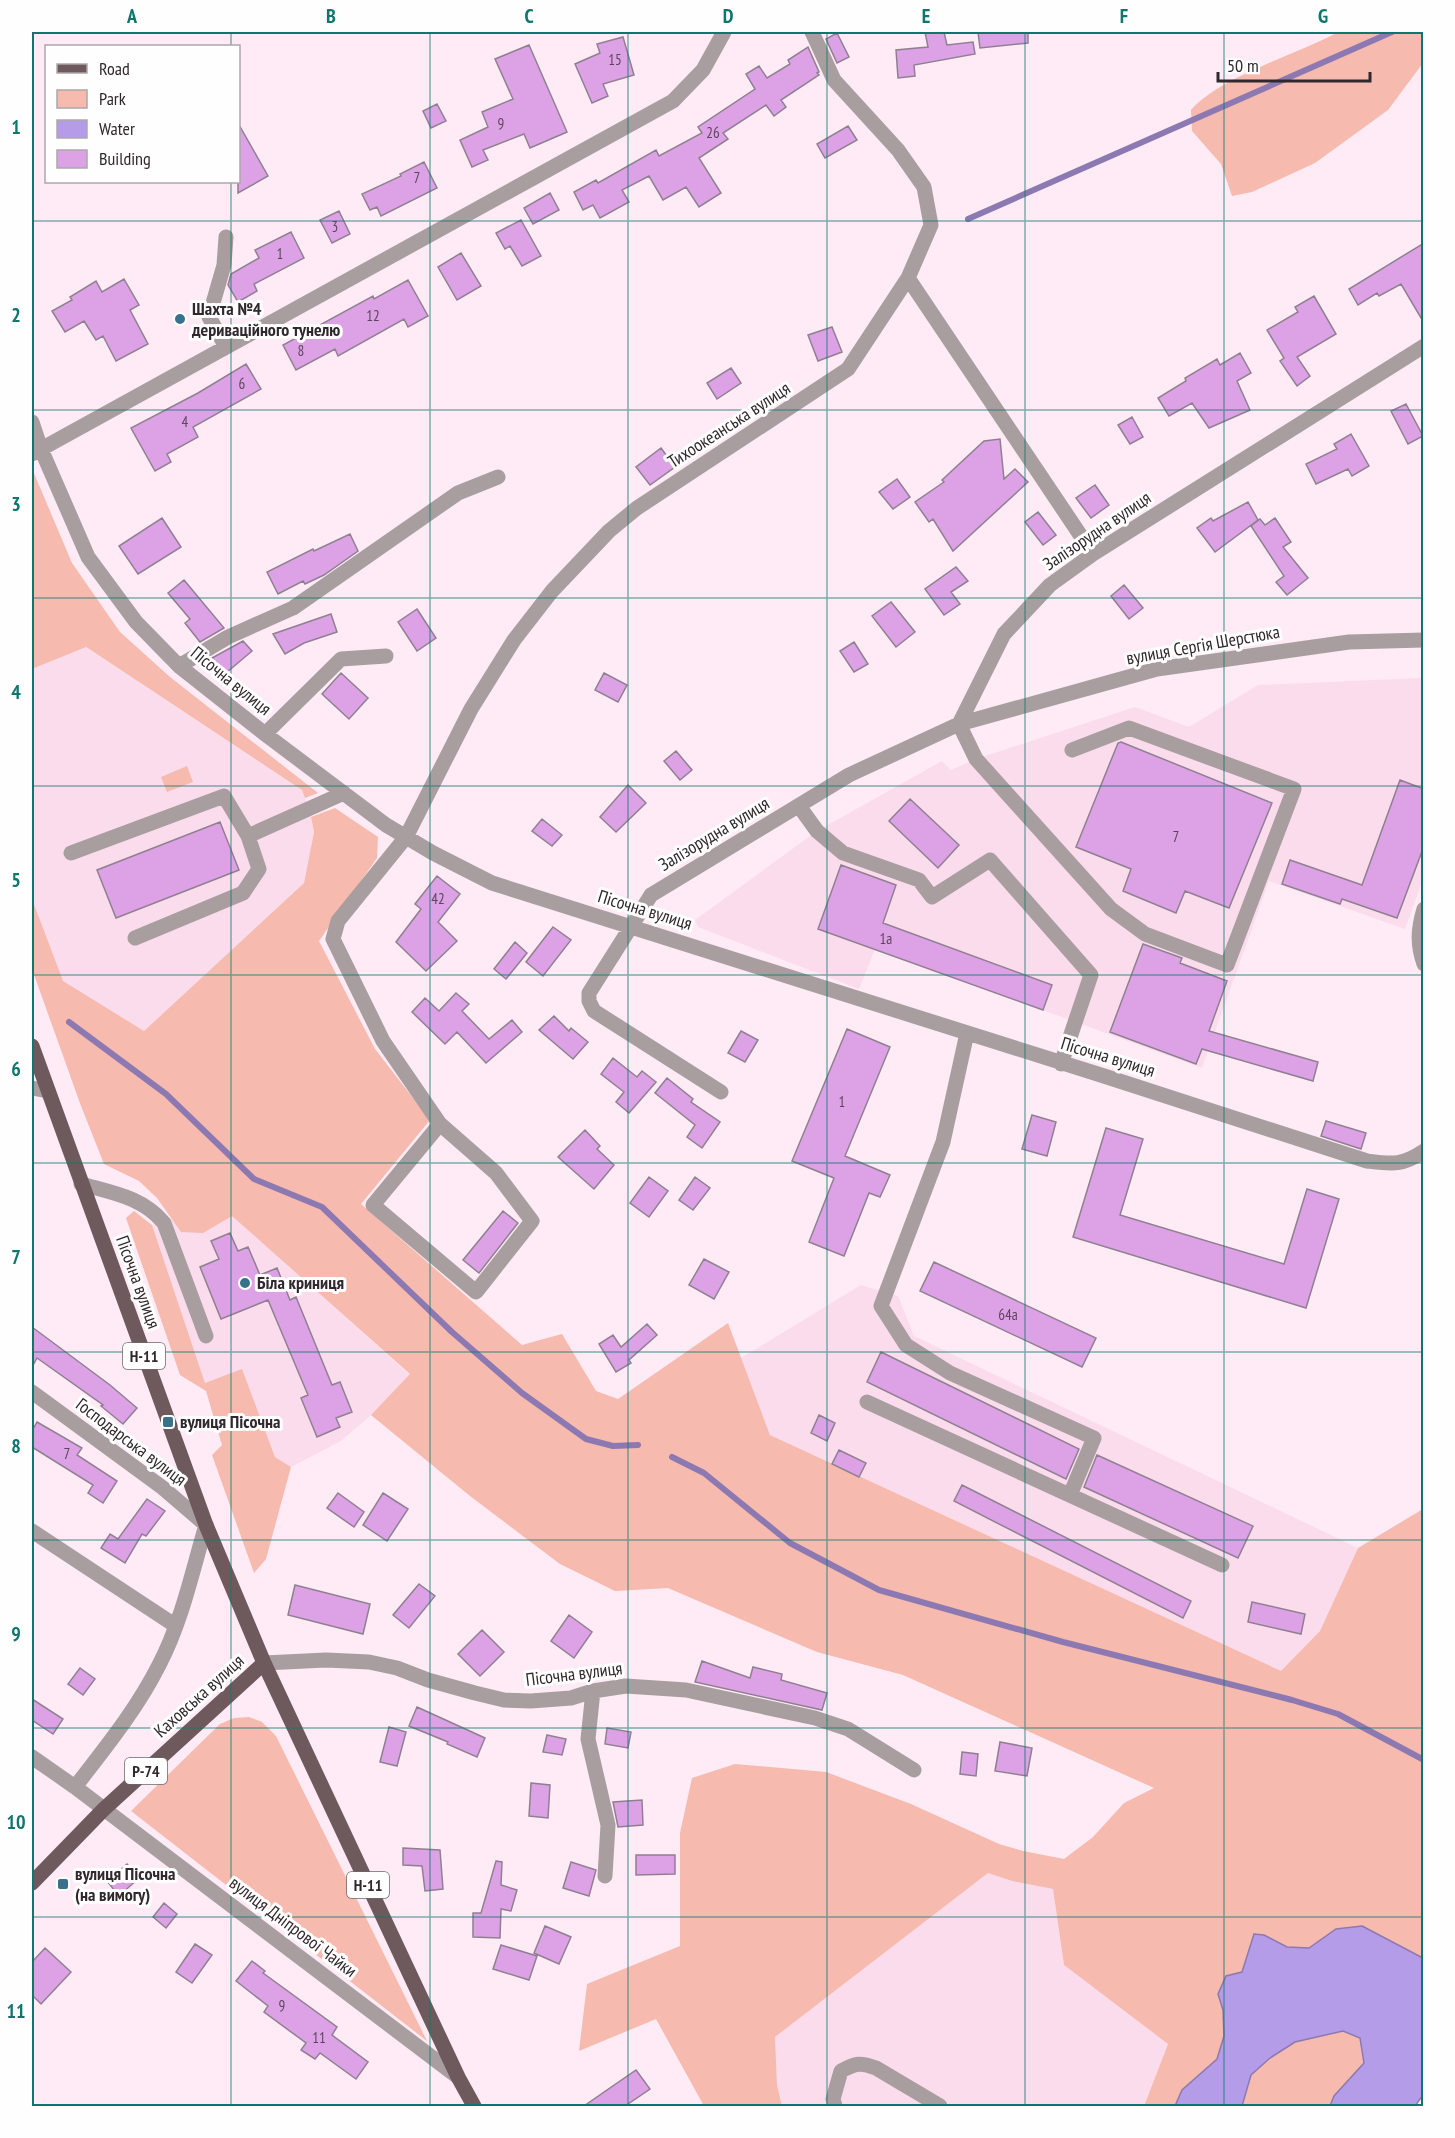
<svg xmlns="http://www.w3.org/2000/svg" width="1455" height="2138" font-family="'PT Sans Narrow',sans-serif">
<rect width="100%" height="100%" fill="#feebf5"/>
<path fill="#fbdcec" d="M85,647l217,143 7,19 5,23 -10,51 -160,148 -82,-50 -30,-82v-230z
M1423,678v201l-18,50 -136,-48 -67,187 -327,-119 -16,40 -161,-62 -3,-7 122,-89 125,-70 9,9 25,-11 159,-52 54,20 69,-42z
M217,1202l193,173 -39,40 -30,26 -50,26 -16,-10 -33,-87 -37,13 -53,-158z
M861,1285l37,11 16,40 444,212 -38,83 -38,41 -512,-237 -29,-77z
M988,1873l24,8 41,8 11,76 104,79 -24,62h-362l-5,-21 -2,-48z"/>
<path fill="#f6baae" d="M1338,32h85v31l-35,47 -73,53 -63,29 -20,4 -11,-32 -29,-33 -1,-21c31,-35 104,-54 147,-78z
M33,471l39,92 48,69 50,45 148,116 -13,5 -3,-8 -216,-143 -54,22v-197z
M187,766l6,16 -26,10 -6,-15z
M335,808l43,29 -1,21 -58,83 56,108 55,71 -69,84 161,141 40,-11 34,57 22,8 110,-76 42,112 511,236 39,-40 38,-83 65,-39v449c-32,-19 -51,-22 -87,-29 -7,6 -18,17 -27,19 -20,6 -37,-11 -55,-14l-12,38 -24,22 5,16 1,27 -7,22 -35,31 -7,16h-31l24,-62 -104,-79 -11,-76 -41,-8 -24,-8 -213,164 2,48 5,21h-78l-48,-87 -77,32 8,-67 93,-38v-113l12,-55 43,-14 91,8 85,32 88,40 24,7 41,8 29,-22 31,-34 30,-15 -251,-113 -86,-23 -149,-64 -53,3 -55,-27 -90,-68 -99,-81 39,-41 -178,-158 -29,17 -22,-1 -24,-34 -18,-17 -35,-17 -23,-58 -49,-137v-70l31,82 81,50 160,-148 10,-51 -3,-15z
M134,1211l18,14 53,158 37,-14 33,88 16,10 -25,92 -12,14 -42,-118 10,-10 -16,-54 -26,-16 -54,-157z
M249,1717l13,5 14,14 151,305 -296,-230 89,-87 14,-6z
M1343,2031l17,7 4,25 -30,33 -4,10h-88l9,-31 19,-17 25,-16z"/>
<path fill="#b59ce9" stroke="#8d79b1" stroke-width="1.5" d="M1362,1926l61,32v137l-8,11h-85l4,-10 30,-33 -4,-25 -17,-7 -48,11 -25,16 -19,17 -9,31h-67l7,-16 35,-31 7,-23 -1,-26 -5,-16 8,-18 16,-4 12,-38 10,1 23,12 22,1 27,-19z"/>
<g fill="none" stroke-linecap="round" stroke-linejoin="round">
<path stroke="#8d79b1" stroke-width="6" d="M968,219l424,-187
M69,1022l97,72 88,85 68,28 130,125 70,61 64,46 27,7 25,-1
M672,1457l32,16 86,70 89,47 184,52 229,58 46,14 86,46"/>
</g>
<path fill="#dca2e5" stroke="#8f8091" stroke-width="1.5" d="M925,32h19l3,13 26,-3 2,12 -61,11 1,11 -17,2 -2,-28 32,-3z
M978,32h50v11l-48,5z
M837,33l12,24 -12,6 -11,-24z
M623,37l11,38 -31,9 5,12 -16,7 -17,-39 25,-11 -3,-9z
M529,45l38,87 -37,16 -6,-14 -41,16 5,10 -16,7 -12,-27 28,-13 -6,-15 31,-13 -18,-40z
M808,47l11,25 -2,1 2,2 -38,25 5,7 -12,9 -8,-11 -43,28 5,6 -29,19 22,35 -22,14 -13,-20 -23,13 -14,-24 -27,14 7,12 -29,16 -7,-13 -10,5 -9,-18 22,-12 2,3 58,-33 3,6 43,-23 -4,-6 57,-38 -9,-15 13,-8 8,12 23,-14 -2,-4z
M437,104l9,17 -15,7 -8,-17z
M238,123l30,53 -30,17z
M848,126l9,14 -32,18 -8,-14z
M424,162l13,26 -56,28 -4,-9 -7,3 -8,-16 39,-18 -1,-2z
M550,193l9,17 -26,14 -9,-16z
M339,211l11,23 -18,9 -12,-23z
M521,220l20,36 -19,10 -12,-20 -5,3 -9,-16z
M291,232l13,26 -50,26 3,7 -19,11 -10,-17 3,-11 28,-16 -4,-8z
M1424,243v80l-23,-39 -22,12 -2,-3 -19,12 -9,-16z
M461,253l20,33 -24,14 -19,-33z
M124,279l15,26 -9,5 18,34 -32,17 -13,-25 -7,4 -12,-19 -19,11 -13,-21 20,-11 -2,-3 26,-16 6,11z
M408,280l20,36 -20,11 -4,-8 -66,37 -3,-7 -39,21 -13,-25 90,-49 1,3z
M1314,296l22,38 -39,23 13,19 -13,10 -17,-25 4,-3 -17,-28 31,-18 -3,-5z
M832,327l10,25 -24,9 -10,-26z
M1240,353l11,20 -14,8 13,29 -41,18 -17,-25 -23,13 -11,-18 28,-17 -1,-3 32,-19 3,6z
M246,364l15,25 -68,38 5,10 -31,17 4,8 -16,9 -24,-43 67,-35z
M731,368l10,15 -24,16 -10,-16z
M1406,404l17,32 -15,8 -17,-33z
M1132,417l11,20 -13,7 -12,-19z
M1351,434l18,32 -17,10 -4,-7 -32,15 -10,-20 31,-15 -3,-5z
M1000,439l4,40 11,-10 13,13 -75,69 -20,-32 -4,3 -14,-20 29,-20 -2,-2 42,-39z
M661,448l14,19 -25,18 -14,-18z
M897,479l13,18 -17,12 -14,-17z
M1095,485l14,20 -18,13 -15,-20z
M1248,502l10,18 -43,32 -18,-24 14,-10 2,3z
M1038,512l18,23 -13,10 -18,-23z
M162,518l19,29 -43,27 -19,-28z
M1275,518l16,24 -8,5 25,31 -21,17 -11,-13 8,-6 -33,-50 9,-7 5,6z
M350,534l8,17 -34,24 -19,9 -2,-3 -25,13 -11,-22 46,-23 1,2z
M956,567l12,14 -17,11 9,12 -16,11 -19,-26z
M184,580l40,48 -24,14 -15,-19 5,-4 -22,-26z
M1124,585l19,23 -14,11 -18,-23z
M891,602l24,30 -19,15 -24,-31z
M417,609l19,29 -19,13 -19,-29z
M331,614l6,18 -33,11 -19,11 -12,-20z
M243,641l9,10 -26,22 -14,-15z
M854,642l14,22 -14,8 -14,-21z
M341,673l27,25 -19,21 -27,-25z
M604,673l23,12 -9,17 -23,-12z
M1121,742l151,61 -43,105 -44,-17 -9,22 -53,-22 8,-22 -55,-22 42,-104z
M676,751l16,19 -12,10 -16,-19z
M1400,780l24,9v57l-27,72 -55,-19 -2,5 -58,-20 8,-24 72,25z
M628,785l18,18 -30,29 -16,-15z
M910,799l49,46 -21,23 -49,-47z
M542,819l20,16 -10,11 -20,-15z
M220,822l19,48 -123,48 -19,-48z
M841,865l55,20 -13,38 169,62 -9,25 -225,-81z
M437,876l23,18 -22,28 19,19 -31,30 -30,-29 25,-33 -6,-5z
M553,927l18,13 -28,36 -17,-14z
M515,942l12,11 -21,26 -12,-10z
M1143,944l39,14 -2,5 47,18 -18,50 109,31 -5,19 -111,-32 -6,15 -86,-32z
M456,993l13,11 -7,7 27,28 23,-19 10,12 -36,31 -29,-31 -12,12 -33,-32 13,-14 14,13z
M554,1016l15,15 2,-3 17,14 -15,17 -34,-29z
M847,1029l43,18 -45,109 45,19 -10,22 -11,-4 -25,63 -35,-14 25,-64 -42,-17z
M741,1031l17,9 -13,22 -17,-9z
M613,1058l24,19 5,-6 14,11 -27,31 -13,-11 8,-10 -23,-18z
M667,1078l26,21 -2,3 29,20 -18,26 -15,-11 8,-12 -40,-32z
M1032,1115l24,7 -9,34 -25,-7z
M1326,1121l40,12 -5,16 -40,-13z
M1106,1128l37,11 -23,76 164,49 23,-75 32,10 -33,109 -233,-71z
M585,1130l15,16 -3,3 17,16 -20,24 -36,-32z
M649,1177l19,14 -19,26 -19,-14z
M695,1177l15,11 -17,22 -14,-10z
M503,1211l15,12 -39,50 -16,-13z
M230,1233l8,18 10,-4 12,28 17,-7 13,32 6,-3 36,88 8,-3 12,30 -16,6 4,9 -23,10 -16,-39 7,-3 -40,-95 -47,19 -21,-52 19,-8 -8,-18z
M704,1259l25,13 -15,27 -25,-14z
M934,1262l162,76 -14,29 -162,-76z
M647,1324l10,11 -28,25 2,3 -15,9 -17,-28 14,-9 8,12z
M32,1327l78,58 27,23 -14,16 -22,-18 2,-1 -66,-47 -5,9z
M881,1352l198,97 -13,30 -199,-97z
M819,1415l16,8 -8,18 -16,-8z
M37,1422l45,26 -5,7 40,26 -14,22 -15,-10 5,-8 -61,-38v-16z
M839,1450l27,13 -7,14 -27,-13z
M1097,1455l156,71 -15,32 -154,-71z
M962,1485l229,116 -8,17 -229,-117z
M338,1493l26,19 -10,15 -27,-19z
M383,1493l25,16 -21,32 -24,-16z
M147,1499l18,12 -19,25 -4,-2 -17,29 -24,-15 9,-14 8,5z
M419,1584l16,12 -26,32 -16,-13z
M295,1585l75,19 -7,30 -75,-19z
M1252,1602l53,12 -4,20 -53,-12z
M569,1615l23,17 -18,26 -23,-17z
M482,1630l22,22 -24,24 -22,-22z
M702,1661l48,17 3,-11 29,7 -1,6 46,13 -5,17 -127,-28z
M80,1668l15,11 -12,16 -15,-11z
M32,1699l31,20 -10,15 -21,-14z
M417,1707l68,31 -8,19 -30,-13 1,-2 -39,-16z
M389,1727l17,5 -9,34 -17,-4z
M607,1728l24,4 -3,16 -23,-4z
M547,1735l19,4 -4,16 -19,-3z
M1000,1742l32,6 -5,28 -32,-5z
M962,1752l16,2 -2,22 -16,-2z
M531,1783l19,2 -2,33 -19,-2z
M642,1800l1,25 -25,2 -5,-25z
M403,1848l37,2 3,39 -18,2 -3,-25 -19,-1z
M636,1855h39v19l-39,1z
M496,1861l6,1 -1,23 16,5 -6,21 -10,-2 -1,29 -27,-1v-24h8z
M571,1862l25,8 -7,26 -26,-8z
M127,1864l12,14 -20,18 -12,-15z
M164,1903l13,11 -11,14 -13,-11z
M545,1926l26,11 -12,27 -25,-11z
M195,1944l17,11 -20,28 -16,-11z
M501,1945l36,11 -8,24 -36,-11z
M45,1948l26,24 -30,32 -9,-9v-33z
M252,1961l13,10 -2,2 74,54 -5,8 36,27 -12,17 -36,-26 -5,6 -14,-9 5,-7 -42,-31 4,-6 -32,-25z
M636,2070l14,19 -25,17h-41z"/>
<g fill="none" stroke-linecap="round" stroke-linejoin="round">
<path stroke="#a99e9f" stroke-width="15" d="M908,278l185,276
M226,347l-17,-30 15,-52 2,-28
M32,422l9,27 47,108 48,65 43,44 86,68 121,91 47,28 59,30 612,193 263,85c25,3 35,5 57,-10
M32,454l641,-353 30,-31 21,-38
M179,666l49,-29 65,-29 165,-115 40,-16
M265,734l76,-75 45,-3
M1072,750l57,-22 165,61 -67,176 -82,-31 -34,-25 -135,-150 -17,-35 198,-55 192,-27 75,-2
M799,806l18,25 26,22 76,27 13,17 58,-37 101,115 -30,89
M248,836l96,-43
M71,853l153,-57 24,40 11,33 -16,24 -108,45
M1424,909c-6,20 -7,35 0,55
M967,1033l-24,109 -62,164 25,39 44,28 144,65 -24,57
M32,1088l16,3
M721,1092l-127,-81 -5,-10v-8l62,-98 198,-120 110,-51 45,-90 46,-49 43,-31 331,-208
M440,1124l-67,81 103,87 56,-71 -36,-48 -56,-49 -57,-83 -50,-102 5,-18 68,-84 65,-128 43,-69 38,-49 57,-60 28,-23 211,-139 60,-91 23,-53 -7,-38 -26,-37 -64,-70 -22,-48
M81,1184c32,9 61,13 83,39l42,113
M32,1392l131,96 43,37c-14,47 -24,96 -47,140 -22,44 -54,83 -84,122
M867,1402l355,163
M32,1531l144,95
M264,1663l62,-3 43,2 28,6 31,12 47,13 29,7 27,1 40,-3 22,-7 33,-5 60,4 129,28 33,11 66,41
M593,1691l-5,48 20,86 -3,51
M32,1757l43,30 383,290
M835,2106l-2,-7 8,-28c15,-8 19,-9 35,-3l64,38"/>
<path stroke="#6e5a5d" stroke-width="15" d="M32,1046l174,479 58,138 194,414 16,29
M32,1883l72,-74 160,-146"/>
</g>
<path fill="none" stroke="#0f766e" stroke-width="1.5" stroke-opacity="0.55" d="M231,32v14M430,32v2074M628,32v2074M827,32v2074M1025,32v2074M1224,32v2074M231,182v1924M32,221h1392M32,410h1392M32,598h1392M32,786h1392M32,975h1392M32,1163h1392M32,1352h1392M32,1540h1392M32,1728h1392M32,1917h1392"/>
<g fill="#37718a" stroke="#fefefe" stroke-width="2">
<circle cx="180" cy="319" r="6"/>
<circle cx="245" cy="1283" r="6"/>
<rect x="162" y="1416" width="12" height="12" rx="3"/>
<rect x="57" y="1878" width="12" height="12" rx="3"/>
</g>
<g text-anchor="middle" stroke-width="6" stroke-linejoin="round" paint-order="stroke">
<g font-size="15" fill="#5c465b">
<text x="615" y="65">15</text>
<text x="501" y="129">9</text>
<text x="713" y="138">26</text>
<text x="417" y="183">7</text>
<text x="335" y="232">3</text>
<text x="280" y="259">1</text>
<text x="373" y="321">12</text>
<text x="301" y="356">8</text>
<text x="242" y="389">6</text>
<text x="185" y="427">4</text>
<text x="1176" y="842">7</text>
<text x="438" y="904">42</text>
<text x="886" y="944">1а</text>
<text x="842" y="1107">1</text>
<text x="1008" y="1320">64а</text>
<text x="67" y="1459">7</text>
<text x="282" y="2011">9</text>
<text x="319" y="2043">11</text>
</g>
<g fill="#fefefe" stroke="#6e686c" stroke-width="1.5">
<rect x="123" y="1343" width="42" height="26" rx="4.5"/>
<rect x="125" y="1758" width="42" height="26" rx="4.5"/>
<rect x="347" y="1872" width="42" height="26" rx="4.5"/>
</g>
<g font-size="16" font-weight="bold" fill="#31282d">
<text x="144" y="1362">Н-11</text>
<text x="146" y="1777">Р-74</text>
<text x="368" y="1891">Н-11</text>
</g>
<g font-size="18" font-weight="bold" fill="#31282d" stroke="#fefefe" text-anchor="start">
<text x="192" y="315">Шахта №4<tspan x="192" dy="21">дериваційного тунелю</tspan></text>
<text x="257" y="1289">Біла криниця</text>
<text x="180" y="1428">вулиця Пісочна</text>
<text x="75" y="1880">вулиця Пісочна<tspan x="75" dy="21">(на вимогу)</tspan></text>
</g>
<g font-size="18" fill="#31282d" stroke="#fefefe">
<text transform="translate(729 425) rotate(-33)" y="6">Тихоокеанська вулиця</text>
<text transform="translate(1097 531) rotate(-34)" y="6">Залізорудна вулиця</text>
<text transform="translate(1203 645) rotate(-10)" y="6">вулиця Сергія Шерстюка</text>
<text transform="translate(231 681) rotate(39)" y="6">Пісочна вулиця</text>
<text transform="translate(714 834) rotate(-31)" y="6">Залізорудна вулиця</text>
<text transform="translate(645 910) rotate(17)" y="6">Пісочна вулиця</text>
<text transform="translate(1108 1057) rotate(17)" y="6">Пісочна вулиця</text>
<text transform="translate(138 1282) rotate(70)" y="6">Пісочна вулиця</text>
<text transform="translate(131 1442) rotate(37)" y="6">Господарська вулиця</text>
<text transform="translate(574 1674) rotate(-7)" y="6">Пісочна вулиця</text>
<text transform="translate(199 1696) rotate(-42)" y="6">Каховська вулиця</text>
<text transform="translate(293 1927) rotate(37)" y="6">вулиця Дніпрової Чайки</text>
</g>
</g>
<rect width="1455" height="2138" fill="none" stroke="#fefefe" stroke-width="66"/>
<rect x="45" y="45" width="195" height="138" fill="#fefefe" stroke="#aca8aa" stroke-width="1.5"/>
<rect x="57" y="64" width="30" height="9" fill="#6e5a5d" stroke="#aca8aa" stroke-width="1.5"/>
<text x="99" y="75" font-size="18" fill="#31282d">Road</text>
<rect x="57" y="90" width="30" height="18" fill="#f6baae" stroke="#aca8aa" stroke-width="1.5"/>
<text x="99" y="105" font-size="18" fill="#31282d">Park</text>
<rect x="57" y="120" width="30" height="18" fill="#b59ce9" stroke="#aca8aa" stroke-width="1.5"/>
<text x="99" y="135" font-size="18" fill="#31282d">Water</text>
<rect x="57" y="150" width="30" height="18" fill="#dca2e5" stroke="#aca8aa" stroke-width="1.5"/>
<text x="99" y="165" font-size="18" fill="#31282d">Building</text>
<path d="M1218 72v9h152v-9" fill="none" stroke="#31282d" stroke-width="3"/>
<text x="1227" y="72" font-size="18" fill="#31282d" stroke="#fefefe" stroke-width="4.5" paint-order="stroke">50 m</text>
<rect x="33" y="33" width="1389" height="2072" fill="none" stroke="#0f766e" stroke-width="2"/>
<g font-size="20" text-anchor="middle" font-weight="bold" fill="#0f766e">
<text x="132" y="23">A</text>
<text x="331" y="23">B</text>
<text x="529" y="23">C</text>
<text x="728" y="23">D</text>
<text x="926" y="23">E</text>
<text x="1124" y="23">F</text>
<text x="1323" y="23">G</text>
<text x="16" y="134">1</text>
<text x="16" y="322">2</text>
<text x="16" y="511">3</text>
<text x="16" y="699">4</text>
<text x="16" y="887">5</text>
<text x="16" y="1076">6</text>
<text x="16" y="1264">7</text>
<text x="16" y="1453">8</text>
<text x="16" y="1641">9</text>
<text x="16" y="1829">10</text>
<text x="16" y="2018">11</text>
</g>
</svg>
